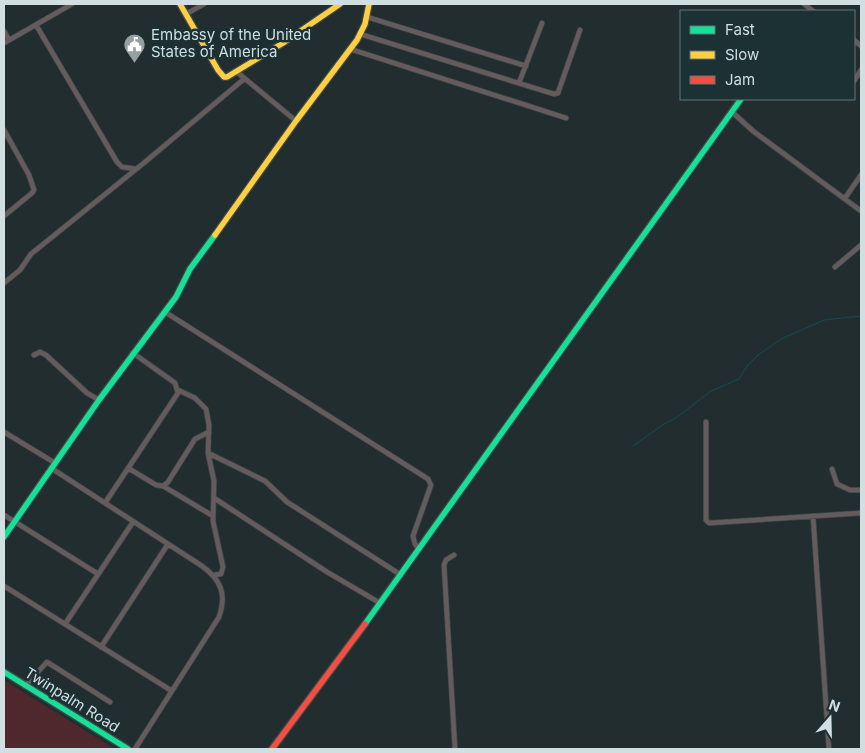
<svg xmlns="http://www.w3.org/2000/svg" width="865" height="753" font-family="Inter,sans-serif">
<rect width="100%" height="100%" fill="#212d2e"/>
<path fill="#4f282e" d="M4,680l111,69h-111z"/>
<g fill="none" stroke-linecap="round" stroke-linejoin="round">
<path stroke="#124c53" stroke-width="1" d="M633,446l31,-22 12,-6 35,-27 28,-12 8,-13 11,-11 23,-16 43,-19 37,-4"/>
<defs>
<path id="street" d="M804,4l9,7
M186,14l18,-10
M367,17l159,49
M36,25l81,137 5,5 14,2
M4,31l5,9
M360,34l194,60 4,-1 1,-3 21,-60
M854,40l7,6
M4,43l68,-39
M350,49l216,69
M237,72l59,49
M854,81l7,-11
M519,83l23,-60
M732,112l21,19 108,80
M4,130l25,45 5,15 -2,3 -28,23
M845,198l16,-23
M835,267l26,-22
M4,283l16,-13 11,-16 114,-92 99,-83
M165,312l263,167 3,6 -18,51 2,8 4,5
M34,355l6,-3 6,3 41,38 12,7
M178,390l17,8 11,11 3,16 -1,28 6,28 -1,40 10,46 -2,7 -7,1
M706,422v98l3,3 152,-10
M4,432l51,31
M208,453l57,28 22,21 114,73
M51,468l151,98c19,14 25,28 17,51l-84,132
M128,468l28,17 7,1 5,-4 27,-43 14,-7
M832,469l5,15 13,6h11
M163,486l50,30
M214,498l113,74 53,31
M105,503l73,-110 -3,-10 -42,-30
M4,515l94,59
M813,516l16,233
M454,555l-8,5 -2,5 11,184
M4,586l168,105
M65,624l68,-102
M101,647l67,-103
M25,686l22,-24 63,40"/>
<path id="fast" d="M4,537l95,-137 77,-103 14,-28 25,-34
M365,624l376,-525
M4,672l124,77"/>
<path id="slow" d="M180,4l38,66 6,7h3l56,-34 57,-39
M215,235l81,-114 61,-81 8,-16 4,-20"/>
<path id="jam" d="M272,749l93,-125"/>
</defs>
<use href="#street" stroke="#3e494a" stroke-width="6"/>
<use href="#fast" stroke="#3e494a" stroke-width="8"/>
<use href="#slow" stroke="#3e494a" stroke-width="8"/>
<use href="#jam" stroke="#3e494a" stroke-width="8"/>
<use href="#street" stroke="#665b5c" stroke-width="4.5"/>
<use href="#fast" stroke="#16e098" stroke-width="5.5"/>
<use href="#slow" stroke="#ffcf43" stroke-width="5.5"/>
<use href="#jam" stroke="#f24e42" stroke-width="5.5"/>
</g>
<defs>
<symbol id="civic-pin" viewBox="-11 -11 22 30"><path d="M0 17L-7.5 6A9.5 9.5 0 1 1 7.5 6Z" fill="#94a1a2" stroke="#1b3134"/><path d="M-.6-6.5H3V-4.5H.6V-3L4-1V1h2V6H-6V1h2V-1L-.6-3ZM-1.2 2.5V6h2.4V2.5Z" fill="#fff"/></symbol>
</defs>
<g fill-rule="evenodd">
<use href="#civic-pin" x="122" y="32" width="25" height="34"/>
</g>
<g text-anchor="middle" stroke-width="5" stroke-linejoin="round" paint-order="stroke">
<g font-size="15" fill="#d2dfe1" stroke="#1b3134" text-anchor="start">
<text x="151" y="40">Embassy of the United<tspan x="151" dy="17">States of America</tspan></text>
</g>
<g font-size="15" fill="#d2dfe1" stroke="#1b3134">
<text transform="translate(72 700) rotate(32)" y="5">Twinpalm Road</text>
</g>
</g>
<rect width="865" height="753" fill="none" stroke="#d2dfe1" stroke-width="10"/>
<rect x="680" y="10" width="175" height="90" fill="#1b3134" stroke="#647779"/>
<rect x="690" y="26" width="25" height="8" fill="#16e098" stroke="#647779"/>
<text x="725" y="35" font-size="15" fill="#d2dfe1">Fast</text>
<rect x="690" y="51" width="25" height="8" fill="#ffcf43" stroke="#647779"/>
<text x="725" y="60" font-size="15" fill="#d2dfe1">Slow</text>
<rect x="690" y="76" width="25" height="8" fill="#f24e42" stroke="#647779"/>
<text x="725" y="85" font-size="15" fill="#d2dfe1">Jam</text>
<g transform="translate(830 718) rotate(20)" stroke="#1b3134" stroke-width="4" paint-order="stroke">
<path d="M0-4L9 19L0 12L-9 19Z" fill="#d2dfe1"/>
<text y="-8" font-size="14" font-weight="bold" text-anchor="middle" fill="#d2dfe1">N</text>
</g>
</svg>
